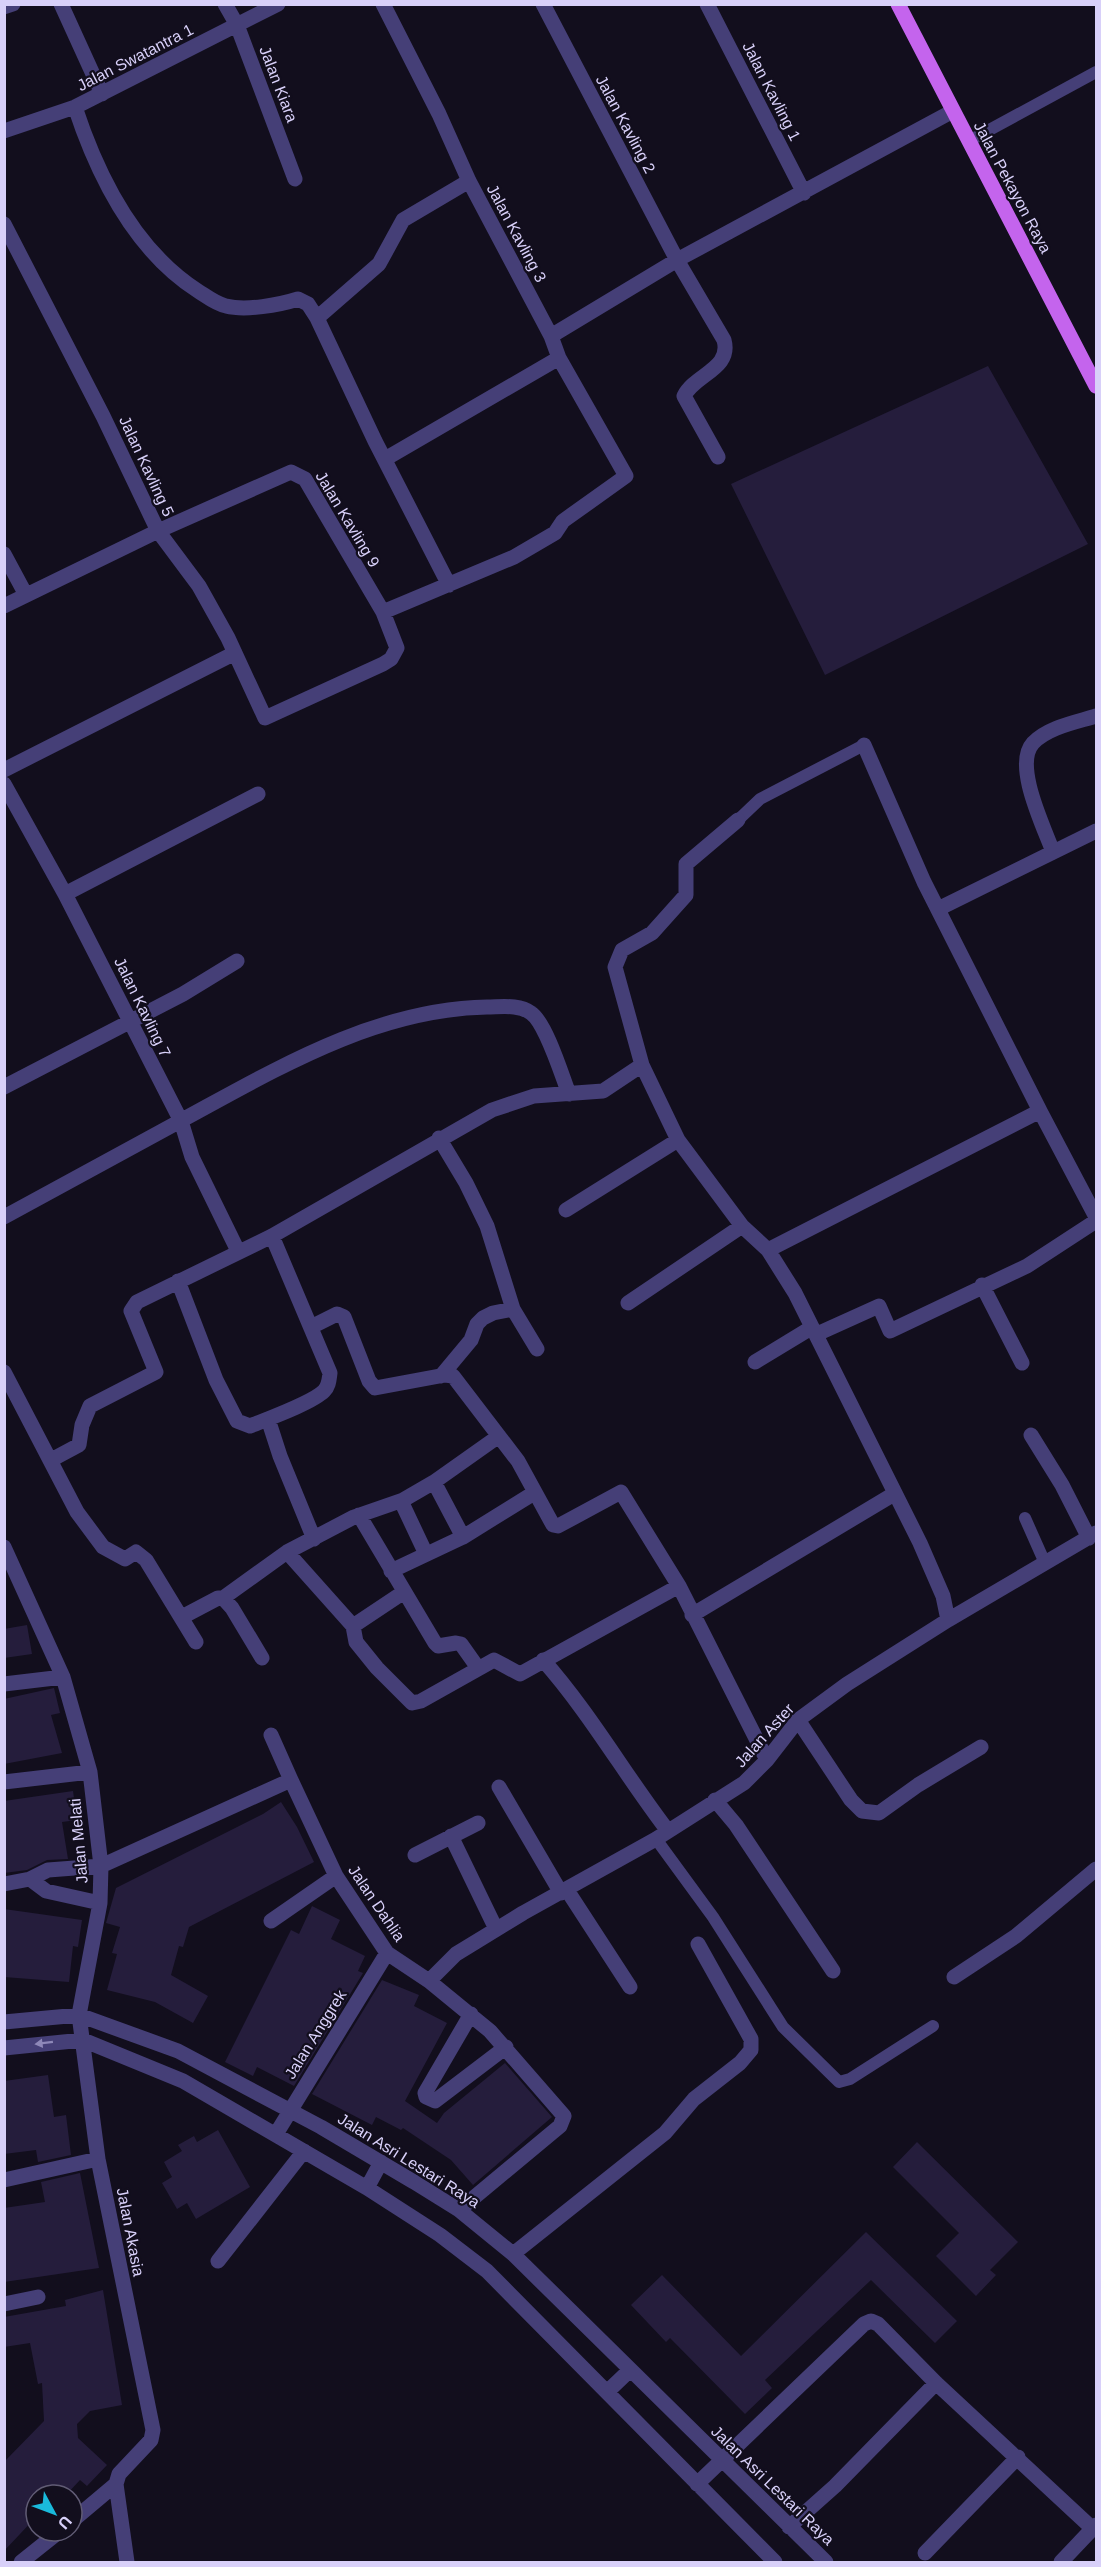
<svg xmlns="http://www.w3.org/2000/svg" width="1101" height="2567" font-family="Helvetica,sans-serif">
<rect width="100%" height="100%" fill="#120e1d"/>
<path fill="#251d3c" d="M988,366l100,178 -263,131 -94,-191z
M27,1625l5,29 -28,4v-29z
M54,1688l6,25 -9,2 11,38 -58,11v-65z
M73,1791l4,29 -15,2 6,37 -21,1 -20,10 -23,3v-72z
M281,1802l16,25 17,35 -125,65 -6,20 -4,-1 -8,29 37,21 -15,27 -38,-21 -48,-12 10,-36 -5,-1 8,-26 -14,-4 10,-35 147,-74z
M312,1906l28,14 -9,19 34,17 -7,15 5,2 -69,113 -37,-19 -4,9 -28,-14 66,-132 8,4z
M4,1909l78,11 -4,27 -5,-1 -4,36 -65,-5z
M382,1980l37,15 -5,11 33,17 -42,78 32,22 7,-10 61,-50 47,54 -79,68 -22,-25 -48,-32 -2,2 -25,-13 -4,8 -60,-31z
M48,2075l6,42 12,-2 5,40 -33,7 -2,-12 -32,4v-73z
M218,2130l32,57 -54,32 -9,-16 -10,6 -15,-26 10,-6 -8,-15 18,-11 -4,-6 16,-9 3,6z
M917,2142l101,100 -28,28 6,5 -20,21 -40,-40 23,-23 -66,-66z
M80,2173l19,95 -95,14v-74l41,-6 -4,-20z
M866,2232l91,89 -22,22 -64,-63 -106,100 7,8 -27,26 -75,-76 -4,4 -35,-37 31,-30 79,81z
M103,2290l19,115 -32,6 -13,13 1,14 29,27 -20,21 -7,-6 -14,15h-30v22l-32,34v-89l40,-41 -2,-38 -4,1 -8,-41 -26,4v-30l62,-11 -1,-6z"/>
<g fill="none" stroke-linecap="round" stroke-linejoin="round">
<path stroke="#453f77" stroke-width="12" d="M969,141l127,-69
M738,820l22,-21 104,-54
M1025,1518l20,45
M656,1839l57,78 70,110 56,55 11,-3 83,-53"/>
<path stroke="#453f77" stroke-width="15" d="M61,4l41,90
M225,4l12,21 58,154
M543,4l134,256 47,80c8,29 -29,34 -40,56l34,61
M707,4l97,189
M4,7l9,-3
M75,107c23,70 59,143 123,184 8,5 18,13 28,15 20,5 53,-1 72,-7l10,5 9,14 62,-54 24,-44 66,-39
M4,131l71,-24 203,-103
M4,224l99,192 55,115 41,55 29,52 37,80 118,-54 8,-5 6,-11 -14,-36 -78,-133 -14,-7 -133,59 -154,75
M317,318l58,123 74,144
M551,336l126,-76 276,-149
M385,459l174,-101
M4,554l22,41
M383,612l131,-55 41,-24 8,-12 63,-45 -67,-118 -8,-22 -82,-155 -30,-67 -56,-110
M4,770l231,-117
M4,784l61,110 116,227 11,36 46,94
M1053,852c-9,-25 -40,-87 -20,-109 15,-16 44,-21 63,-27
M65,894l193,-100
M938,909l158,-78
M642,1065l-27,-98 7,-17 30,-17 34,-38v-31l52,-44
M4,1087l179,-93 54,-33
M1040,1111l56,106
M439,1138l27,45 21,43 26,83 24,40
M566,1210l112,-70
M4,1217c60,-33 120,-65 180,-98 94,-51 192,-110 303,-112 14,0 32,-3 44,6 15,10 31,63 38,81
M768,1250l272,-139 -116,-229 -60,-137
M178,1281l38,99 21,41 13,5c17,-7 62,-23 74,-35 5,-5 5,-11 6,-18l-58,-137
M982,1285l40,78
M628,1303l114,-77
M311,1327l26,-13 7,3 25,64 6,7 70,-13 8,1 65,85 35,64 5,1 63,-34 58,94 88,174
M817,1334l62,-28 11,25 137,-65 69,-45
M755,1362l56,-34
M4,1372l73,140 26,35 22,12 11,-7 10,8 50,82
M441,1376l30,-36 6,-16 6,-6 10,-5 20,-4
M268,1419l12,37 34,83
M1031,1435l31,50 27,53
M499,1436l-65,46 29,55 71,-44
M51,1460l28,-15 3,-20 8,-19 66,-34 -25,-61 6,-9 135,-66 220,-126 42,-14 69,-5 39,-26 36,75 64,86 26,24 27,43 125,250 23,53 5,24
M401,1501l25,53
M359,1515l76,128 3,3 18,-3 5,1 17,24
M4,1547l59,130 27,95 11,94 -1,37 -21,112 19,144 55,271 -2,10 -32,34 -3,10 -44,37
M287,1552l66,74 3,16 21,26 35,35 9,-2 73,-41 26,14 159,-88
M391,1571l72,-34
M223,1598l9,10 30,50
M692,1615l202,-121
M182,1617l36,-19h5l64,-46 67,-35 49,-17 31,-18
M353,1626l51,-34
M543,1660c47,53 82,115 125,171
M4,1684l59,-7
M798,1720l53,80 11,11 17,2 39,-28 63,-38
M271,1735l20,45
M4,1782l86,-10
M499,1787l62,106
M715,1800l21,25 97,146
M451,1836l45,93
M415,1855l63,-32
M30,1879l18,-9 53,-4 190,-86 45,96 51,77 42,28 61,50 74,85 -4,10 -101,84
M4,1884l26,-5 16,12 54,12
M567,1890l63,97
M271,1921l65,-45
M954,1977l62,-41 80,-67
M429,1981l27,-27 67,-41 133,-74 88,-56 23,-23 31,-40 49,-36 101,-64 148,-87
M471,2014l-46,79 1,4 9,4 71,-54
M4,2022l75,-7 99,36 143,76 93,55 45,28 54,44 313,308
M4,2048l79,-8 100,41 184,107 73,47 47,36 288,291
M276,2134l111,-181
M4,2180l94,-21
M367,2188l14,-26
M513,2254l152,-121 29,-34 46,-36 11,-13v-11l-53,-95
M218,2261l86,-110
M4,2304l34,-7
M607,2392l23,-22
M116,2484l11,78
M697,2484l167,-160 7,-3 7,3 58,59 157,146
M789,2527l46,-41 101,-103
M925,2553l93,-96
M21,2562l39,-31
M1061,2562l35,-37"/>
<path stroke="#c464ed" stroke-width="15" d="M898,4l198,382"/>
</g>
<defs><path id="oneway-solid" d="M-6-.8H1V-3.2L6.5 0L1 3.2V.8H-6Z" transform="scale(1.5)"/></defs>
<use fill="#8e88b8" href="#oneway-solid" transform="translate(44 2043) rotate(173)"/>
<g text-anchor="middle" stroke-width="4.5" stroke-linejoin="round" paint-order="stroke">
<g font-size="16" fill="#d8d0f9" stroke="#120e1d">
<text transform="translate(135 57) rotate(-27)" y="6">Jalan Swatantra 1</text>
<text transform="translate(279 84) rotate(69)" y="6">Jalan Kiara</text>
<text transform="translate(772 91) rotate(63)" y="6">Jalan Kavling 1</text>
<text transform="translate(626 124) rotate(62)" y="6">Jalan Kavling 2</text>
<text transform="translate(1013 187) rotate(62)" y="6">Jalan Pekayon Raya</text>
<text transform="translate(517 233) rotate(62)" y="6">Jalan Kavling 3</text>
<text transform="translate(147 466) rotate(65)" y="6">Jalan Kavling 5</text>
<text transform="translate(348 519) rotate(59)" y="6">Jalan Kavling 9</text>
<text transform="translate(143 1007) rotate(64)" y="6">Jalan Kavling 7</text>
<text transform="translate(764 1735) rotate(-48)" y="6">Jalan Aster</text>
<text transform="translate(78 1841) rotate(-95)" y="6">Jalan Melati</text>
<text transform="translate(377 1903) rotate(56)" y="6">Jalan Dahlia</text>
<text transform="translate(315 2034) rotate(-58)" y="6">Jalan Anggrek</text>
<text transform="translate(409 2160) rotate(32)" y="6">Jalan Asri Lestari Raya</text>
<text transform="translate(131 2232) rotate(79)" y="6">Jalan Akasia</text>
<text transform="translate(773 2485) rotate(44)" y="6">Jalan Asri Lestari Raya</text>
</g>
</g>
<rect width="1101" height="2567" fill="none" stroke="#d8d0f9" stroke-width="12"/>
<g transform="translate(54 2513) rotate(131)"><circle r="28" fill="#120e1d" stroke="#615c75" stroke-width="1.5"/>
<path d="M0-4.5L10 22L0 15L-10 22Z" fill="#1abadc"/>
<text y="-9" font-size="16" font-weight="bold" text-anchor="middle" fill="#d8d0f9">U</text>
</g>
</svg>
